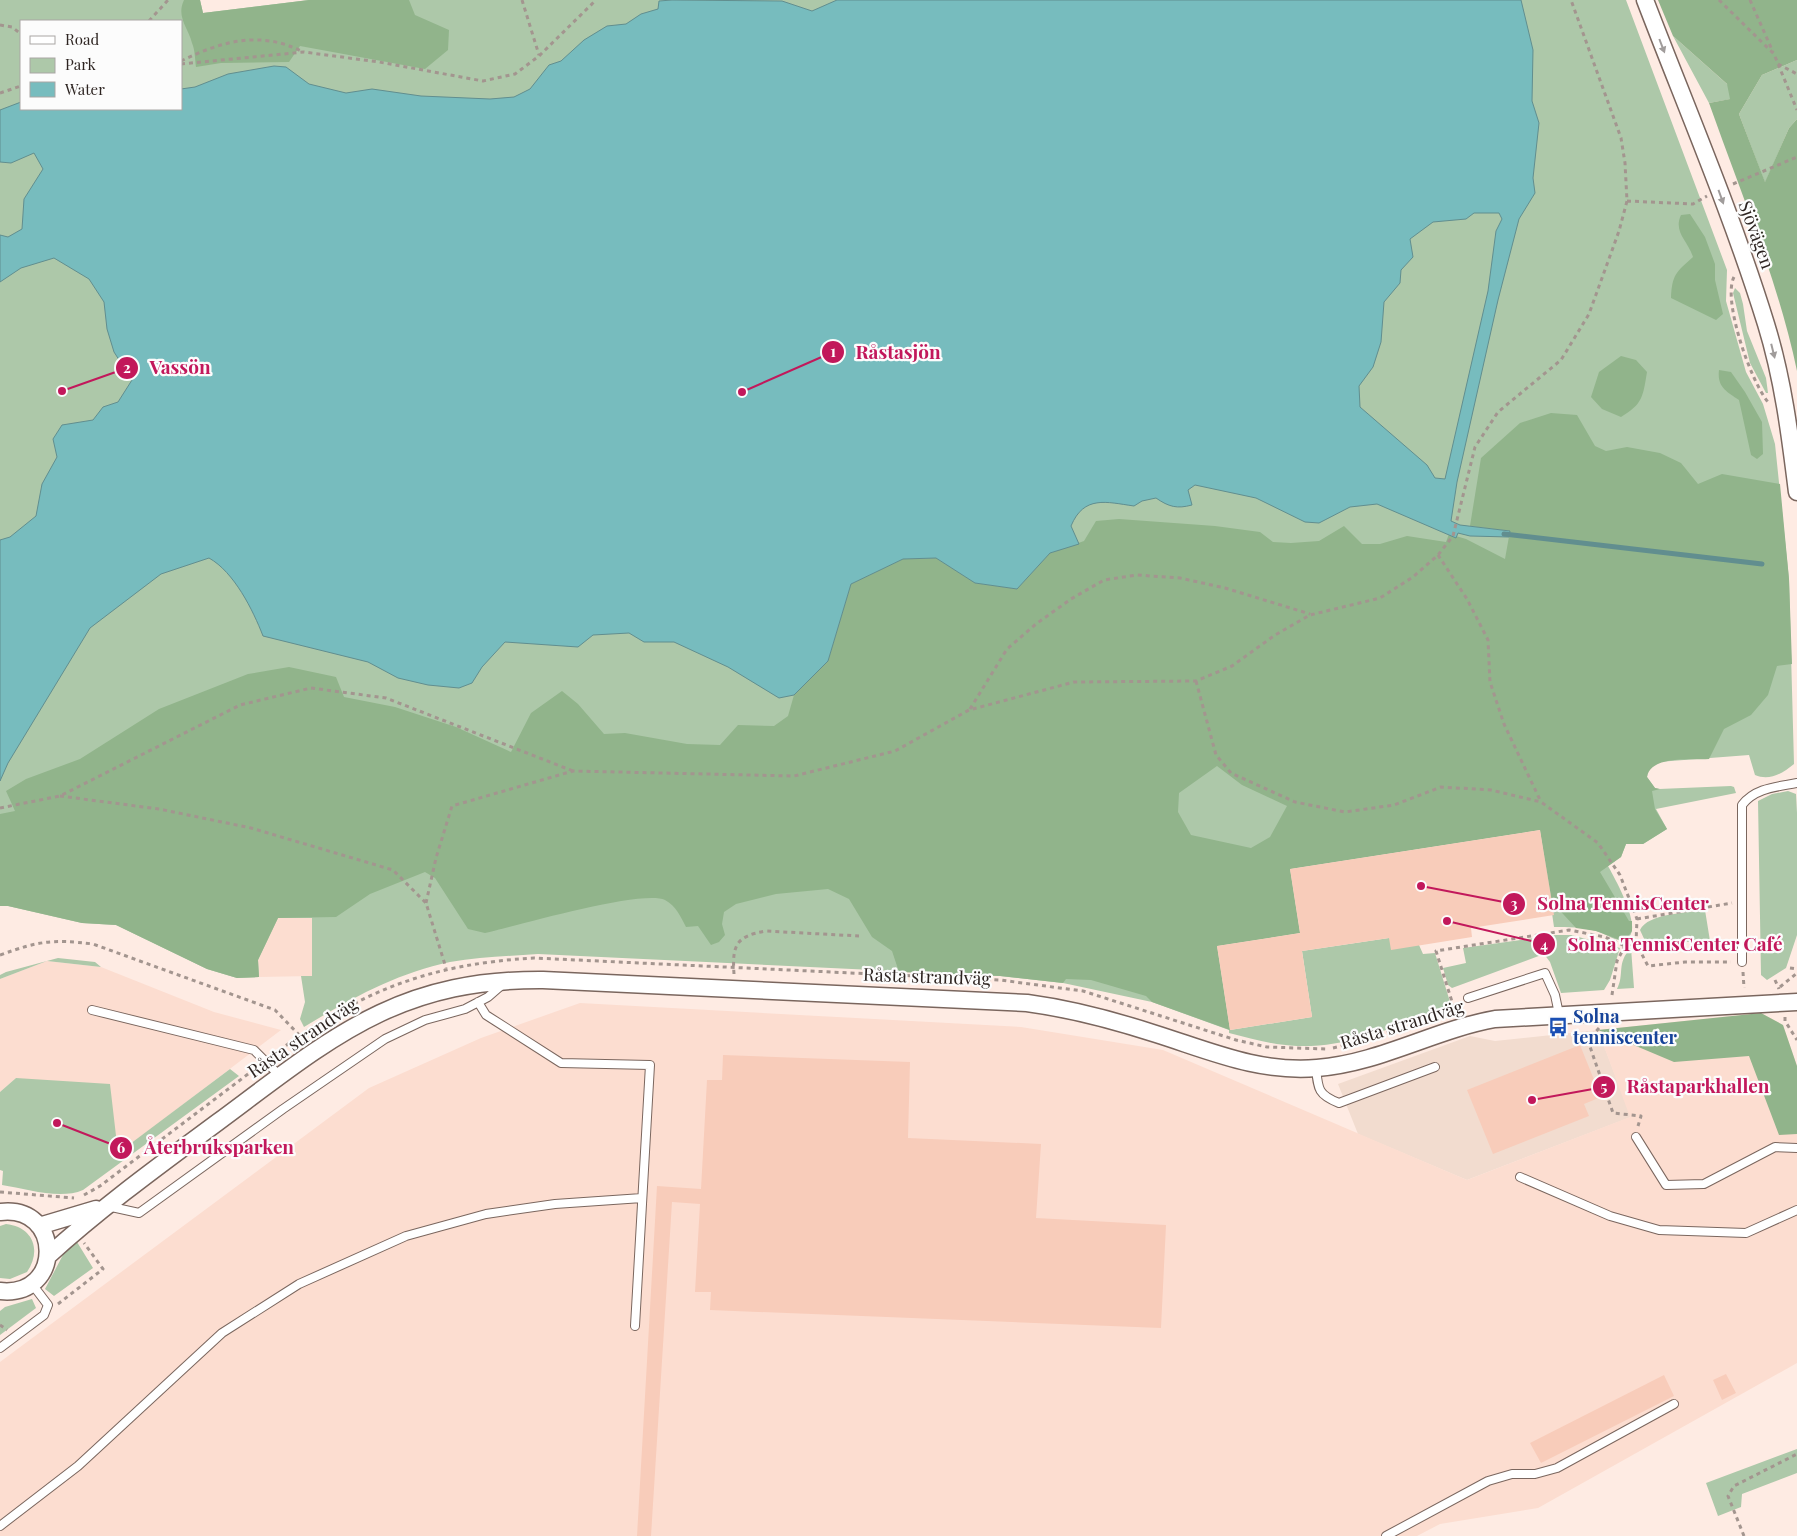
<svg xmlns="http://www.w3.org/2000/svg" width="1797" height="1536" font-family="'Playfair Display',serif">
<rect width="100%" height="100%" fill="#feebe3"/>
<path fill="#f2dccf" d="M1598,1030l33,87 -164,63 -109,-46 -20,-50 132,-48 25,5z"/>
<path fill="#fcddd0" d="M278,917h34v59l-53,1 -1,-17z
M47,961l54,6 113,45 67,18 -163,124 -102,-76 -16,14v-113z
M580,1003l441,24 142,23 304,130 163,-63 -32,-87 163,-17 22,12 14,41v297l-259,145 -98,16 -23,12h-1417v-174l369,-274 112,-50z"/>
<path fill="#adc8a9" fill-rule="evenodd" d="M0,0h200l3,13 106,-13h1317l101,270 -1,31 20,71 17,32 12,40 14,135 5,185c-12,10 -25,17 -39,11l-6,-20 -91,7 -10,9 -1,6 8,11 4,1 72,-3 3,1 2,6 -80,16 11,20 -24,15h-17l-5,13 -13,9c6,11 42,73 13,74 -8,0 -17,-7 -25,-9 -14,-4 -28,-4 -42,-4l-14,-97 -250,39 10,64 -83,13 13,84 82,-13 -10,-66 87,-13 30,7 4,9 12,-1 16,52c-49,19 -100,43 -154,41 -23,-1 -45,-7 -68,-13v-3l-77,-28 -89,-19 -63,-7 -462,-22c-29,2 -59,3 -88,8 -53,11 -100,37 -146,65l-4,-8 5,-17 -4,-26h11v-58h-34l-20,42 1,17 -22,1 -30,-9 -91,-44 -34,-2 -74,-17h-8zM21,21h160v88h-160z
M1673,36l55,49 3,14 -22,4z
M1797,60v59l-8,9 -24,55 -26,-69 23,-39z
M1735,288l5,5 3,11 4,27 19,47 2,15h-2l-16,-30 -17,-70z
M1788,791l8,3 1,19v122l-11,33 -19,12 -6,-5 -3,-174 14,-7z
M1705,910l5,31 -64,2 -6,-13c8,-17 48,-17 65,-20z
M1556,935h15l49,13 -10,32 -6,10 -43,3 -11,-31 -6,-8 -92,34 -4,-3 -5,-17 23,-5 -3,-15z
M1631,948l3,40 -17,1c8,-15 -1,-26 14,-41z
M58,958l37,4 6,5 -54,-6 -47,18v-4l6,-3z
M230,1069l9,7 -156,114c-23,10 -56,-1 -81,-5l1,-14 -3,-1v-78l16,-14 94,6 8,69z
M6,1224c27,3 36,26 21,48l-17,7 -10,-1v-52z
M77,1242l16,26 -39,28 -9,-7 19,-36z
M32,1299l4,9 -36,27v-24l5,-4z
M1797,1449v24l-55,21 -1,13 -23,9 -12,-33z"/>
<path fill="#91b48b" fill-rule="evenodd" d="M184,0h16l3,13 106,-13h100l6,15 34,15 -1,20 -23,19 -125,-23 -11,16 -68,1 -25,4c-1,-8 -1,-17 -4,-24 -4,-16 -16,-26 -8,-43z
M1658,0h139v60l-35,15 -23,39 26,68 24,-54 8,-9v252c-19,-91 -57,-180 -88,-268l21,-4 -3,-15 -54,-48z
M1690,214l15,23 10,27v16l8,34 -7,6 -45,-22c1,-23 5,-26 22,-41 -5,-16 -20,-25 -12,-42z
M1621,356l15,4 11,12c-4,24 -4,32 -26,45l-19,-8 -11,-12 8,-25z
M1719,370l12,2 14,20 17,30 1,32 -6,5 -6,-4 -12,-55c-13,-9 -22,-13 -20,-30z
M1551,413l26,2 18,31 11,5 21,-4 33,6 21,10 17,21 24,-10 58,10 9,95 3,85 -15,2 -9,29 -17,20 -27,14 -15,30c-18,1 -58,-4 -62,18l8,11 5,1 -8,2 3,18 12,20 -24,15h-17l-5,13 -21,15 29,49h3v10l-5,7 -7,2 -24,-9 -20,-3 -24,-26 -12,-72 -250,39 10,64 -83,13 13,84 -78,-28 -6,-6 -55,-16 -25,-1 -3,4 -63,-7 -101,-4 -7,-21 -20,-14 -23,-38 -21,-10 -52,5 -40,10 -12,8 -2,12 3,11 -6,7 -8,3 -13,-19 -12,1c-5,-10 -10,-21 -21,-27 -23,-11 -149,26 -180,33l-17,-4 -33,-51 -10,-6 -55,22 -34,23 -58,1 -20,42 1,17 -22,1 -30,-9 -91,-44 -34,-2 -74,-17h-8v-92l15,-3 -9,-20 20,-12 54,-20 79,-50 89,-35 41,-7 47,10 8,20 51,10 61,20 55,25 20,-39 31,-22 16,13 26,30 21,-1 62,11 33,1 18,-20 36,1 14,-10 6,-21 34,-34 23,-77 52,-25 33,-1 39,25 42,6 33,-36 34,-12 12,-20 23,-2 96,7 45,6 13,10 18,1 28,-2 25,-15 18,18h18l27,-8 39,6 3,-8 17,5 39,20 5,-28 -40,-5 11,-68 39,-35zM1217,766l25,19 45,21 -17,31 -19,11 -60,-13 -13,-23 1,-19z
M1761,1013l22,12 14,41v68l-18,1 -30,-79 -75,6 -76,-32z"/>
<path fill="#77bcbe" stroke="#618e8f" fill-rule="evenodd" d="M672,0l110,1 30,10 25,-11h684l12,50 -1,51 7,22 -6,55 2,15 -16,26 -21,81 -41,182 -6,39 9,4 50,6 -1,6 -39,-1 -12,-3 -2,5 -79,-34 -27,3 -31,16 -14,-1 -49,-24 -61,-13 -7,5 4,15c-15,4 -23,2 -36,-7l-14,3 -8,5c-28,-4 -50,-11 -63,20l8,18 -29,9 -33,36 -42,-6 -39,-25 -33,1 -52,25 -23,77 -34,34 -15,3 -51,-31 -54,-25h-30l-15,-9 -36,2 -15,12 -73,-5 -23,25 -10,16 -13,5 -31,-3 -30,-7 -30,-16 -105,-26c-10,-26 -29,-64 -54,-78l-48,16 -71,54 -82,135 -8,18v-241l10,-3 26,-21 6,-32 15,-27 -4,-18 9,-14 31,-5 10,-13 15,-5 14,-22 -18,-28 -7,-23 -3,-27 -15,-23 -35,-21 -33,10 -21,14v-47l8,2 14,-8 2,-30 19,-30 -9,-16 -23,10 -11,-1v-52l21,-8v7h160v-20l14,-2 33,-13 46,-8 12,1 23,17 37,9 26,-4 49,7 69,3 24,-2 16,-8 19,-24 12,-4 23,-21 23,-14 19,-2 15,-10 17,-5 1,-8zM1474,213h25l3,6 -6,12 -8,60 -43,188 -10,-1 -8,-13 -67,-58 -1,-21 14,-19 8,-25 3,-40 16,-19 1,-13 12,-13 -3,-18 23,-17 33,-3z"/>
<g fill="none" stroke-linecap="round" stroke-linejoin="round">
<path stroke="#618e8f" stroke-width="5" d="M1504,534l258,30"/>
</g>
<path fill="#f8ccba" d="M1540,830l14,85 -83,13 1,9 -81,13 -2,-12 -87,13 10,66 -82,13 -13,-84 83,-13 -10,-64z
M1580,1045l21,52 -17,7 5,12 -96,38 -26,-64z
M723,1055l187,7 -2,76 133,6 -5,74 130,7 -5,103 -451,-18 1,-18h-16l5,-88 -28,-2 -21,334h-14l20,-350 44,3 6,-109h15z
M1726,1374l10,19 -14,7 -9,-20z
M1664,1375l10,21 -133,67 -11,-20z"/>
<g fill="none" stroke-linecap="round" stroke-linejoin="round">
<defs>
<path id="service" d="M1742,962v-157c13,-17 34,-18 55,-22
M1468,998l77,-25 10,22 4,19
M478,1002l8,13 75,48 89,2 -15,261
M92,1010l162,40 26,26
M1316,1068c2,21 2,27 23,35l96,-36
M1636,1137l30,48 38,-1 71,-37 22,1
M1520,1177l90,39 49,14 87,3 51,-23
M107,1206l32,7 144,-104 102,-70 40,-19 40,-11 23,-12 15,-13
M0,1348l44,-33 4,-10 -16,-21
M0,1526l78,-60 144,-133 77,-49 107,-48 80,-22 69,-10 87,-6
M1386,1536l102,-55 24,-7h23l22,-6 117,-64"/>
<path id="minor" d="M1645,0c41,107 87,214 121,324 17,55 24,111 31,168
M0,1212c63,-8 64,86 0,79
M39,1226l57,-17
M48,1256c54,-49 112,-91 170,-134 112,-83 178,-143 325,-142l484,23c44,6 86,17 129,31 54,17 103,39 161,34 63,-5 117,-38 178,-49l302,-17"/>
</defs>
<use href="#service" stroke="#7a665e" stroke-width="10"/>
<use href="#minor" stroke="#7a665e" stroke-width="19"/>
<path stroke="#a3958f" stroke-width="3" stroke-dasharray="4 4" stroke-linecap="butt" d="M522,0l17,55
M1719,0l55,54 23,56
M1750,0l23,52
M149,21l19,-21
M0,25l12,2 9,7
M181,61c41,-20 80,-31 122,-9
M181,64l123,-12 75,10 104,19 32,-7 24,-18 57,-56
M1778,64l19,10
M0,93l21,-7
M1733,184l64,-27
M1627,201l66,3 14,-8
M1734,277c-12,23 17,105 34,125
M1438,555l29,44 21,41 2,42 14,42 37,78
M1196,681l20,74 15,18 64,29 50,10 49,-7 47,-18 50,3 50,12 57,41 22,32 17,44 -1,24 12,23 37,-4h46
M970,709l37,-60 29,-25 35,-25 33,-19 33,-5 43,3 45,10 85,26
M60,796l99,13 92,19 142,42 33,33 20,65
M0,808l60,-12 180,-91 71,-17 75,10 187,73
M426,903l10,-45 16,-52 121,-35 221,5 101,-25 74,-41 105,-28 122,-1 36,-15 43,-31 35,-20 70,-17 33,-21 25,-22 15,-19 22,-89 23,-35 63,-52 28,-46 30,-83 8,-30 -2,-38 -4,-25 -50,-138
M1637,919l95,-16
M0,955c39,-14 52,-16 93,-11l182,66 30,31
M1790,968l7,1
M1743,972l1,16
M734,974c-2,-29 2,-38 32,-43l93,5
M1775,980l4,9
M1780,987l17,-14
M1612,995l5,-34 8,-15 11,-3
M1454,1008l-18,-57 133,-21 36,7 20,9
M1785,1017v4l12,19
M1599,1028l-11,13 25,72 28,3 -3,10
M1333,1048l33,-8 96,-34
M273,1055c85,-63 155,-91 261,-97l466,22 83,11 153,49 31,7 59,2
M0,1192l74,6
M84,1195l16,-9 156,-118
M58,1304l45,-35 -19,-26
M0,1325l7,5
M1744,1536l-16,-40 6,-10 63,-32"/>
<use href="#service" stroke="#fff" stroke-width="8"/>
<use href="#minor" stroke="#fff" stroke-width="16"/>
</g>
<defs><path id="oneway-solid" d="M-6-.8H1V-3.2L6.5 0L1 3.2V.8H-6Z" transform="scale(1.25)"/></defs>
<g fill="#a09c9b">
<use href="#oneway-solid" transform="translate(1662 46) rotate(69)"/>
<use href="#oneway-solid" transform="translate(1721 197) rotate(70)"/>
<use href="#oneway-solid" transform="translate(1773 351) rotate(76)"/>
</g>
<defs>
<symbol id="bus-bare" viewBox="-9 -9 18 18"><path d="M-5-6H5V4H4V6H2V4H-2V6H-4V4H-5ZM-3.5-4V0h7V-4ZM-3.5 1.2v1.5H-2V1.2ZM2 1.2v1.5H3.5V1.2Z" fill="#1a4fb4" stroke="#fcfcfc" stroke-width="2.5" paint-order="stroke"/></symbol>
</defs>
<g fill-rule="evenodd">
<use href="#bus-bare" x="1544" y="1013" width="28" height="28"/>
</g>
<g text-anchor="middle" stroke-width="4.5" stroke-linejoin="round" paint-order="stroke">
<g font-size="18" fill="#2d2421" stroke="#fcfcfc">
<text transform="translate(1756 235) rotate(70)" y="6">Sjövägen</text>
<text transform="translate(927 977) rotate(2)" y="6">Råsta strandväg</text>
<text transform="translate(1402 1025) rotate(-17)" y="6">Råsta strandväg</text>
<text transform="translate(303 1038) rotate(-34)" y="6">Råsta strandväg</text>
</g>
<g font-size="18" font-weight="bold" fill="#164399" stroke="#fcfcfc" text-anchor="start">
<text x="1573" y="1023">Solna<tspan x="1573" dy="21">tenniscenter</tspan></text>
</g>
</g>
<path fill="none" stroke="#c2185b" stroke-width="2" d="M742 392L833 352M62 391L127 368M1421 886L1514 904M1447 921L1544 944M1532 1100L1604 1087M57 1123L121 1148"/>
<g fill="#c2185b" stroke="#fcfcfc" stroke-width="2">
<circle cx="742" cy="392" r="5"/>
<circle cx="62" cy="391" r="5"/>
<circle cx="1421" cy="886" r="5"/>
<circle cx="1447" cy="921" r="5"/>
<circle cx="1532" cy="1100" r="5"/>
<circle cx="57" cy="1123" r="5"/>
<circle cx="833" cy="352" r="12"/>
<circle cx="127" cy="368" r="12"/>
<circle cx="1514" cy="904" r="12"/>
<circle cx="1544" cy="944" r="12"/>
<circle cx="1604" cy="1087" r="12"/>
<circle cx="121" cy="1148" r="12"/>
</g>
<g font-size="15" text-anchor="middle" font-weight="bold" fill="#fff">
<text x="833" y="357">1</text>
<text x="127" y="373">2</text>
<text x="1514" y="909">3</text>
<text x="1544" y="950">4</text>
<text x="1604" y="1092">5</text>
<text x="121" y="1153">6</text>
</g>
<g font-size="19" text-anchor="middle" font-weight="bold" fill="#c2185b" stroke="#fcfcfc" stroke-width="4.5" stroke-linejoin="round" paint-order="stroke">
<text x="898" y="359">Råstasjön</text>
<text x="180" y="374">Vassön</text>
<text x="1623" y="910">Solna TennisCenter</text>
<text x="1675" y="951">Solna TennisCenter Café</text>
<text x="1698" y="1093">Råstaparkhallen</text>
<text x="219" y="1154">Återbruksparken</text>
</g>
<rect x="20" y="20" width="162" height="90" fill="#fcfcfc" stroke="#a9a6a4"/>
<rect x="30" y="36" width="25" height="8" fill="#ffffff" stroke="#a9a6a4"/>
<text x="65" y="45" font-size="15" fill="#2d2421">Road</text>
<rect x="30" y="58" width="25" height="15" fill="#adc8a9" stroke="#a9a6a4"/>
<text x="65" y="70" font-size="15" fill="#2d2421">Park</text>
<rect x="30" y="82" width="25" height="15" fill="#77bcbe" stroke="#a9a6a4"/>
<text x="65" y="95" font-size="15" fill="#2d2421">Water</text>
</svg>
